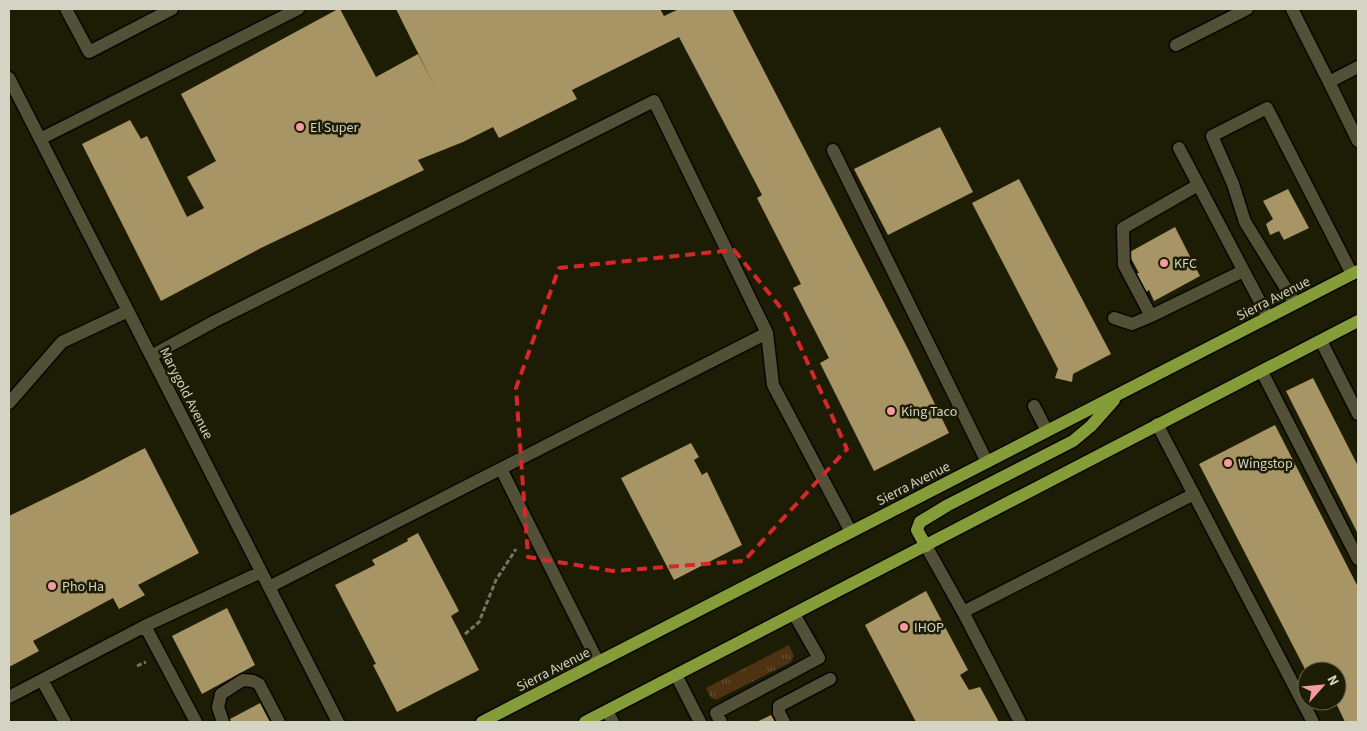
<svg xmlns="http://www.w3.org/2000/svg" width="1367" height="731" font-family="'Source Sans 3',sans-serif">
<defs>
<pattern id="grass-tufts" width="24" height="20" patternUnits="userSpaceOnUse" patternTransform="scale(1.25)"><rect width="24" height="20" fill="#4d3313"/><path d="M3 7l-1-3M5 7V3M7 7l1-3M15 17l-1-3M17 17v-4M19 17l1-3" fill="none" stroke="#665034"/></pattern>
</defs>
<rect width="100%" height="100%" fill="#1d1c05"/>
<path fill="url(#grass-tufts)" d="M789,645l5,11 -3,6 -75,38 -5,-2 -5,-10z"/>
<path fill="#a89566" d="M338,9h2l36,68 42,-23 17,33 -39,-78h264l4,7 15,-7h53l176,340 41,84 -75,38 -54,-108 9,-5 -36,-70 8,-4 -44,-86 5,-3 -83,-158 -107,53 5,9 -78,39 -6,-11 -30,15 -45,18 6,10 -163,78 -100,53 -79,-157 48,-24 11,19 6,-3 40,81 17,-9 -17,-31 29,-16 -35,-67z
M940,127l33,65 -85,43 -34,-66z
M1019,179l92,175 -38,20 -1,8 -17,-4 3,-9 -86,-166z
M1288,189l21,39 -25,12 -5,-9 -9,4 -4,-11 7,-5 -10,-18z
M1175,227l25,49 -46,25 -5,-11 -5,3 -10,-19 5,-1 -11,-20z
M1313,378l45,88v68l-72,-143z
M1275,425l83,162v135h-13l-10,-21h2v-30h-31l-107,-207z
M691,443l8,14 -5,3 8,15 5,-3 35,73 -68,35 -53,-102z
M145,448l54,105 -61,32 7,10 -26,14 -6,-11 -80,43 6,10 -30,16v-151l74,-36z
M418,533l41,78 -8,5 28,54 -82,42 -24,-47 3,-1 -41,-79 40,-20 -3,-5 36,-19 -1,-2z
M926,591l42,79 -8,5 9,15 11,-3 19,35h-83l-51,-97z
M227,608l28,57 -53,29 -30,-58z
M260,703l10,19h-39l-1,-3z
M771,715l4,7h-19l7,-3z"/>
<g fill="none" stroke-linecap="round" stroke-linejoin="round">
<defs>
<path id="minor" d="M66,9l23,43 83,-43
M1292,9l37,73
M1176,45l71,-36
M1358,67l-29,15 29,59
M9,78l329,644
M40,139l258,-130
M1179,148l89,169
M833,150l154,312
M1295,303l-50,-81 -12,-38 -21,-48 55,-28 85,166
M1151,316l-27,-51 -1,-37 75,-43
M1114,318l18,6 19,-8 92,-45
M767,333l6,52 78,147
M1321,341l37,73
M151,356l64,-35 439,-220 113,232 -498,254
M1262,372l96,187
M9,403l53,-61 66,-31
M1034,406l13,25
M1157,424l156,298
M501,469l97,193
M926,546l37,66 57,110
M963,612l231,-118
M145,626l51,96
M676,675l24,47
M42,680l23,42
M9,697l136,-71 116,-54
M607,711l6,11
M223,722l-5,-15 3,-13 22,-14 10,1 6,3 20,38
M721,722l-5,-9 103,-55 -25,-44
M784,722l-5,-9v-7l51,-27"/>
<path id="major" d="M926,546l-9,-16 3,-8 28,-17 125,-64 18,-15 23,-26
M482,722l876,-451
M585,722l773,-401"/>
</defs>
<use href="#minor" stroke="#080600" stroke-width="15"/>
<use href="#major" stroke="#080600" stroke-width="15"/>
<path stroke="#757562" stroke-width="3" stroke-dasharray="5 2.5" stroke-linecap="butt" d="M465,634l14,-12 17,-42 20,-31
M137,666l9,-4"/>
<use href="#minor" stroke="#525138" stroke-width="12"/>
<use href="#major" stroke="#859d39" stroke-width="12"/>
</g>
<path fill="none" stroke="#d62828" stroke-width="4" stroke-dasharray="10 6" stroke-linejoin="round" d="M734,250l51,63 62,136 -103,112 -131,10 -85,-14 -12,-169 43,-120z"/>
<g fill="#f49aa1" stroke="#1d1c05" stroke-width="2">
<circle cx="300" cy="127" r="5"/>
<circle cx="1164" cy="263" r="5"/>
<circle cx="891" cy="411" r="5"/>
<circle cx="1228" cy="463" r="5"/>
<circle cx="52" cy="586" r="5"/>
<circle cx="904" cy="627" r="5"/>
</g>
<g text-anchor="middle" stroke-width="5" stroke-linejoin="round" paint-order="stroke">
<g font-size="14" fill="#d4d4c5" stroke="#1d1c05" text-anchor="start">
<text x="310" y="132">El Super</text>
<text x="1174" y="268">KFC</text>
<text x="901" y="416">King Taco</text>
<text x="1238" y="468">Wingstop</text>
<text x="62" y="591">Pho Ha</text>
<text x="914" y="632">IHOP</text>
</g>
<g font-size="14" fill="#d4d4c5" stroke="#1d1c05">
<text transform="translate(1273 298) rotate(-27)" y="5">Sierra Avenue</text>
<text transform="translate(187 393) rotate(63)" y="5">Marygold Avenue</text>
<text transform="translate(913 483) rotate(-27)" y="5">Sierra Avenue</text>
<text transform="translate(553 669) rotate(-27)" y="5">Sierra Avenue</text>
</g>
</g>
<rect width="1367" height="731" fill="none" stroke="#d4d4c5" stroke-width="20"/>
<g transform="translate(1322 686) rotate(63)"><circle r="24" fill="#1d1c05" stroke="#666652"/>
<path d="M0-4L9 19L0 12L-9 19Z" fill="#f49aa1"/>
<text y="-8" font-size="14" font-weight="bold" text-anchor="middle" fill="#d4d4c5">N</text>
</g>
</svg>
